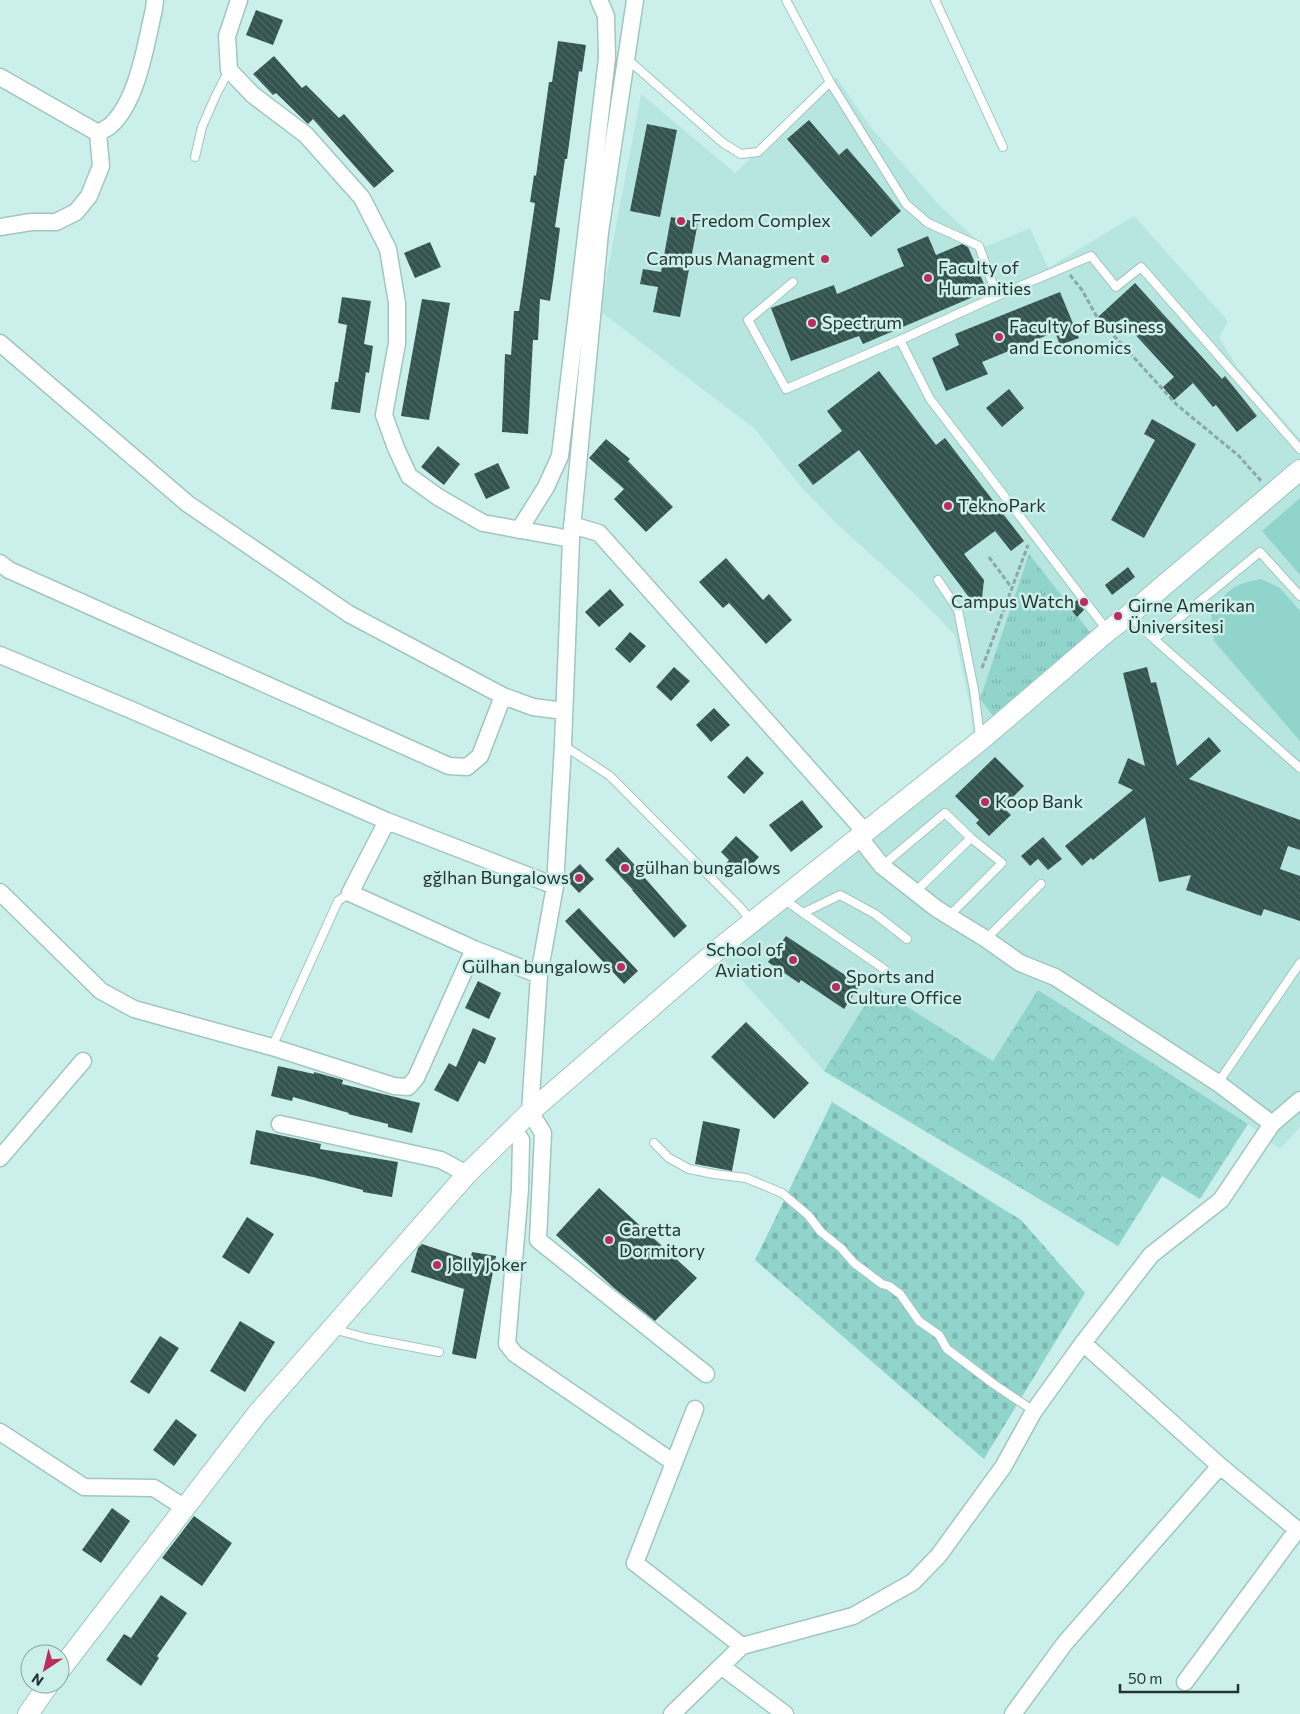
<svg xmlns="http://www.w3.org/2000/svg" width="1300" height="1714" font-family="Commissioner,sans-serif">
<defs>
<pattern id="forest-crowns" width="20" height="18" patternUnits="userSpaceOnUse" patternTransform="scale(1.25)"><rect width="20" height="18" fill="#90d4cc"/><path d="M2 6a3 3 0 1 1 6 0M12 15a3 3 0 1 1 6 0" fill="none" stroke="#7cb6b0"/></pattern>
<pattern id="cemetery-stones" width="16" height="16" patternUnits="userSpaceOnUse" patternTransform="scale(1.25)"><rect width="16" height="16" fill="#90d4cc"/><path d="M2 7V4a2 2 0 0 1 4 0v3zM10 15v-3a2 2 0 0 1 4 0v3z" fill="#7cb6b0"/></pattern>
<pattern id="park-tufts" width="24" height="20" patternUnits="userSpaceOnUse" patternTransform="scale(1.25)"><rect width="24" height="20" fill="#90d4cc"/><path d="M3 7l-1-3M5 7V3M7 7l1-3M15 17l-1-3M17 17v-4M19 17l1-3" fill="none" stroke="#7cb6b0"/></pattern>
<pattern id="building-back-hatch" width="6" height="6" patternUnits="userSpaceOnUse" patternTransform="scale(1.25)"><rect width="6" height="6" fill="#33534f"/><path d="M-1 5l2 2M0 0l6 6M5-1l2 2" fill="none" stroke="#4f6966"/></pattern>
</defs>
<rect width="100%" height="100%" fill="#cbf0eb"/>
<path fill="#b7e5df" d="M836,77l36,52 68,77 45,41 45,-19 18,40 86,-52 94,105 -9,17 19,30 62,71v688l-20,22 -32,-25 -255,-63 -117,-74 -52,84 -111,-123 255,-206 5,-13 -3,-23 -15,-71 -37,-38 -81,-73 -35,-36 -47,-59 -155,-118 41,-217 94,79z"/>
<path fill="url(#forest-crowns)" d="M876,987l117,74 45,-71 210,134 -48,75 -38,-23 -44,70 -294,-175z"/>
<path fill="url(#cemetery-stones)" d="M832,1102l189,118 64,73 -101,166 -229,-199z"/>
<path fill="url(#park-tufts)" d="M1029,554l64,82 -99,81 -14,-18z"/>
<path fill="#90d4cc" d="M1300,498v77l-38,-44z
M1261,579l19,9 20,23v130l-86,-100 -3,-28c16,-23 22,-29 50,-34z"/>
<path fill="url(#building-back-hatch)" d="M256,10l27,10 -10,25 -27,-10z
M558,41l28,4 -4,27 -3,-1 -12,88h-2l-10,68 5,1 -6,46 -4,27 -10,-2 -2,41h-5l-5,94 -26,-2 3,-78 6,1 3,-44h5l16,-108 -5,-1 4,-27 2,1 13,-94h3z
M274,56l28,32 4,-3 33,33 5,-4 50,57 -20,17 -61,-69 -5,5 -32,-31 -3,2 -20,-21z
M809,120l30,35 8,-7 54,63 -30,26 -84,-98z
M647,124l30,6 -17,87 -30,-6z
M671,217l27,5 -18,95 -27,-5 5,-25 -18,-3 3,-15 18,3z
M928,236l8,19 26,-11 6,3 19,44 -124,53 -4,-8 -68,25 -20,-53 63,-23 3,9 67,-28 -7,-17z
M430,242l11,25 -26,11 -11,-25z
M1135,283l87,96 3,-3 32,40 -20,16 -21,-27 -3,2 -20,-24 -19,17 -11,-13 11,-10 -53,-58 -12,11 -11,-13z
M1060,292l19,46 -19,7 -5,-13 -73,30 6,12 -42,17 -14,-33 27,-13 -4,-11z
M342,297l29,4 -7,43 9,2 -4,27 -3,-1 -6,41 -29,-4 4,-27h3l9,-57 -9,-2z
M422,299l28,4 -21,117 -28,-4z
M879,371l57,74 9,-7 79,103 -13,10 -16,-20 -31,23 20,26 -2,18 -8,6 -115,-154 -46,35 -15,-20 44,-34 -15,-20z
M1009,389l15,19 -22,19 -16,-19z
M1152,419l44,25 -52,94 -33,-18 44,-80 -11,-6z
M606,439l24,20 -2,2 45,46 -27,25 -32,-33 10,-10 -35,-31z
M438,446l22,18 -16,21 -23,-18z
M498,463l12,25 -24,11 -12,-25z
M726,558l37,42 6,-6 23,26 -26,24 -37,-41 -6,5 -24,-26z
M1128,567l7,10 -23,18 -7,-10z
M610,589l14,16 -25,22 -14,-15z
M1077,600l7,10 -7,7 -8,-10z
M630,632l16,14 -16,17 -15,-14z
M674,667l16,14 -19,20 -15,-14z
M1147,667l4,16 5,-1 21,84 32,-29 12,14 -32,28 111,41v30l-12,-4 -8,23 20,7v45l-36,-12 -3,7 -75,-26 5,-15 -32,7 -14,-65 -52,43 -2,-2 -9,8 -17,-20 68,-56 -15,-7 10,-25 17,8 -22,-93z
M714,708l16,17 -19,17 -15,-17z
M747,756l17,17 -20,21 -17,-17z
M995,757l29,29 -21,21 8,8 -22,21 -13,-13 3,-3 -24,-24z
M802,800l21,27 -32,25 -22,-27z
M736,836l23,21 -11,12 -4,-4 -12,13 -10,-10 7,-8 -8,-8z
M1043,837l19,22 -14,11 -10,-11 -8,7 -9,-10z
M618,847l27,29 -1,1 43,49 -13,12 -42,-48h1l-28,-30z
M580,864l14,15 -15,14 -14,-15z
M579,908l59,63 -14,13 -59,-63z
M786,936l74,49 -16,24 -43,-29 -2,3 -31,-21z
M478,981l23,12 -12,26 -24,-11z
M746,1022l63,61 -35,36 -63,-62z
M473,1028l23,10 -11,26 -6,-3 -21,41 -24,-12 15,-27 7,4z
M278,1066l36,8v-2l29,8 -1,4 78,19 -8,30 -24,-6v-3l-40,-10 1,-1 -56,-16 -1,4 -21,-5z
M703,1121l37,8 -8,42 -37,-7z
M256,1130l65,14 -1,5 78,13 -6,35 -29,-5v-2l-50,-13 -63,-13z
M599,1188l98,90 -42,43 -41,-33 -58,-53z
M247,1217l27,17 -25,40 -27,-17z
M422,1244l48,16 2,-8 24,4 -20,103 -24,-5 12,-65 -53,-17 7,-24z
M240,1321l35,21 -30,50 -35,-21z
M160,1336l19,12 -30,46 -19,-12z
M176,1419l21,16 -23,31 -21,-16z
M112,1508l18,13 -29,42 -19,-13z
M194,1516l38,27 -30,43 -40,-28z
M161,1595l26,18 -30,43 2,2 -18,28 -35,-26 18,-26 7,4z"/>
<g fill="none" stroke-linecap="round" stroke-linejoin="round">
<defs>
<path id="service" d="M786,0l44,82 76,122 22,19 51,23 18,50
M935,0l68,147
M626,58l97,85 18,11 17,-2 72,-70
M195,157l7,-30 14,-32 13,-25
M793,282l-45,38 38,69 114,-49 30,59 177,231
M900,340l97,-44 94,-40 25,31 25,-20 159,182
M938,580l20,30 16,80 6,47
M1130,616l24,23 146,129
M1154,639l106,-87 40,44
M563,745l47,31 130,131 11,14
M882,866l63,-53 26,25 31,25 -53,53
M915,892l56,-54
M784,899l19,14 37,-18 35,19 32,25
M803,913l81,56
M986,939l55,-55
M272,1047l66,-146 12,-8
M1218,1083l82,-120
M654,1143l15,15 20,11 25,5 32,4 36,15 26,22 13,17 20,16 13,15 28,21 7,2 11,8 19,27 20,14 8,14 48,36 39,26
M333,1329l33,9 73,14"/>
<path id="minor" d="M239,0l-12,36 2,34 24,25 53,40 56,63 26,51 9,54v40l-13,72 12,33 13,28 29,21 45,26 88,16
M635,0l-35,232 -29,307 -8,206 -8,141 -16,89 -9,137 13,21 -5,107 168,134
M0,77l98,56
M98,133c5,-3 10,-5 13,-8 27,-25 35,-82 43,-116l1,-9
M0,227l31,-5h25l20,-10 13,-16 12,-30 -3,-33
M0,343l188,161 161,110 154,82 30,11 31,4
M572,525l27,8 267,300
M519,530l27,-43 14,-31 47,-398 -1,-42 -7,-16
M0,563l9,7 440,196 18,1 13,-11 23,-60
M0,655l129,54 258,112 168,65
M387,821l-37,72 124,56 65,26
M860,838l22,28 55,43 49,30 34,24 35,14 163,106 54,41
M0,892l101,99 33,18 138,38 122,39 14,1 8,-9 58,-129
M280,1124l161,36 26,14
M513,1128l8,12 -1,49 -13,155 8,10 158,108
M0,1158l83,-97
M1083,1343l137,123 80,66
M695,1409l-60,154 107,83
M0,1432l84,55 70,1 31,20
M721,1666l64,48
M1185,1682l112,-152
M672,1714l70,-68 111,-30 60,-34 26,-27 64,-88 31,-56 49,-68 68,-88 70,-55 51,-76 28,-24
M1013,1714l52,-71 155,-177"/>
<path id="tertiary" d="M60,1670l197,-256 210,-240 63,-62 192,-166 259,-206 127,-109 21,-16 171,-145
M28,1714l21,-30"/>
</defs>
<use href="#service" stroke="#a1c5c0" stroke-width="10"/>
<use href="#minor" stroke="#a1c5c0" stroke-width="19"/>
<use href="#tertiary" stroke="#a1c5c0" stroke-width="22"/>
<path stroke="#8ca8a4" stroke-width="3" stroke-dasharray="5 2.5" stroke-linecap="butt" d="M1070,275l12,15 15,27 80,88 62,51 23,26
M989,557l22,30
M982,668l46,-123"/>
<use href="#service" stroke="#fff" stroke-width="8"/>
<use href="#minor" stroke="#fff" stroke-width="16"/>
<use href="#tertiary" stroke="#fff" stroke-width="20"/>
</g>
<g fill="#bb2d5d" stroke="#cbf0eb" stroke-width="2">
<circle cx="681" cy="221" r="5"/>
<circle cx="825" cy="259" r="5"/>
<circle cx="928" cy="278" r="5"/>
<circle cx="812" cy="323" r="5"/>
<circle cx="999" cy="337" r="5"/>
<circle cx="948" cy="506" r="5"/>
<circle cx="1084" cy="602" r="5"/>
<circle cx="1118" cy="616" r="5"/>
<circle cx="985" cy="802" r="5"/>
<circle cx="625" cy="868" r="5"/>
<circle cx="579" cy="878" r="5"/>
<circle cx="793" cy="960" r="5"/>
<circle cx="621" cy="967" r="5"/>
<circle cx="836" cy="987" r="5"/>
<circle cx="609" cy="1240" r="5"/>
<circle cx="437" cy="1265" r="5"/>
</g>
<g text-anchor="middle" stroke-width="5" stroke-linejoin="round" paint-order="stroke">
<g font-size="18" fill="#253331" stroke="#cbf0eb" text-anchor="start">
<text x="691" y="227">Fredom Complex</text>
<text x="815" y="265" text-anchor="end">Campus Managment</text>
<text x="938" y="274">Faculty of<tspan x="938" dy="21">Humanities</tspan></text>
<text x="822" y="329">Spectrum</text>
<text x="1009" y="333">Faculty of Business<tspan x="1009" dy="21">and Economics</tspan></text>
<text x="958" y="512">TeknoPark</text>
<text x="1074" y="608" text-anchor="end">Campus Watch</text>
<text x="1128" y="612">Girne Amerikan<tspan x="1128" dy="21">Üniversitesi</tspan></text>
<text x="995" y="808">Koop Bank</text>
<text x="635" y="874">gülhan bungalows</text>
<text x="569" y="884" text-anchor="end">gğlhan Bungalows</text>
<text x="783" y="956" text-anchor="end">School of<tspan x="783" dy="21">Aviation</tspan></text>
<text x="611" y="973" text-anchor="end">Gülhan bungalows</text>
<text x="846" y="983">Sports and<tspan x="846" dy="21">Culture Office</tspan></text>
<text x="619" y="1236">Caretta<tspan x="619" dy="21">Dormitory</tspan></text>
<text x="447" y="1271">Jolly Joker</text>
</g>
</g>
<g transform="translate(45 1669) rotate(215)"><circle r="24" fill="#cbf0eb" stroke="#89a4a1"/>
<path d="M0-4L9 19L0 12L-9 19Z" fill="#bb2d5d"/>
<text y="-8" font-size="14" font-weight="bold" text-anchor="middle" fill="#253331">N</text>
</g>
<path d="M1120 1684v8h118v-8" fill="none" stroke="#253331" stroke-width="2.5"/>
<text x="1128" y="1684" font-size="15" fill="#253331" stroke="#cbf0eb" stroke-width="4" paint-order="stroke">50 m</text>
</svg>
